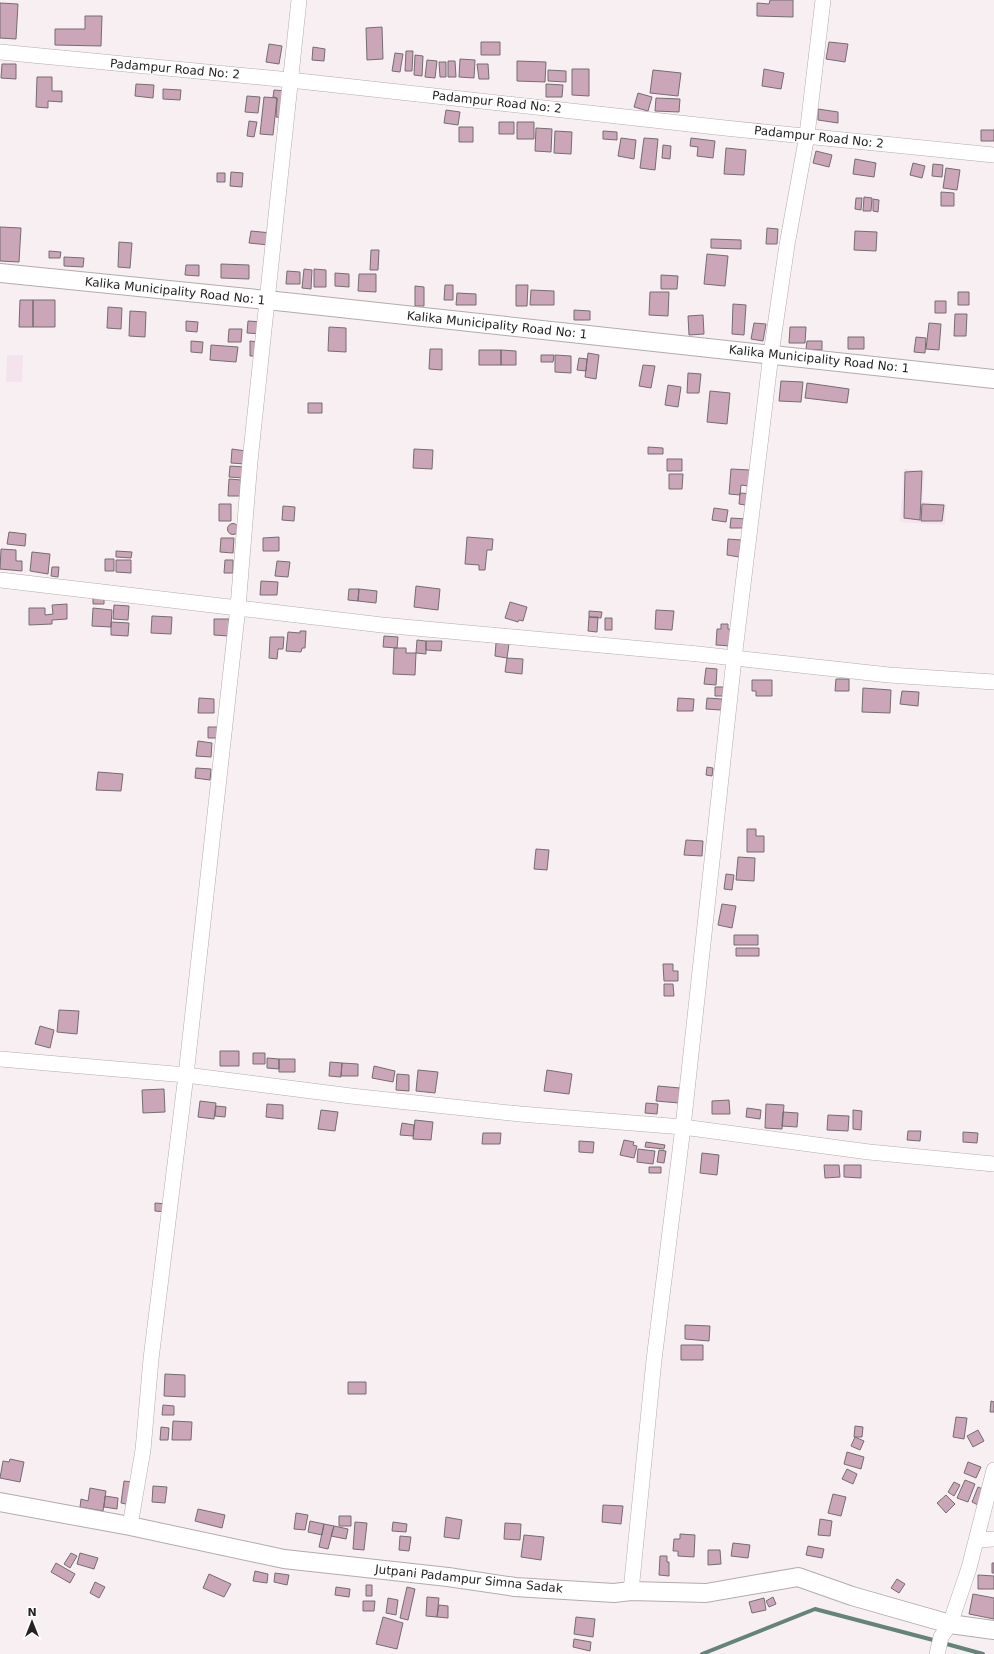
<svg xmlns="http://www.w3.org/2000/svg" width="994" height="1654" font-family="'DejaVu Sans',sans-serif">
<rect width="100%" height="100%" fill="#f8eff3"/>
<path fill="#f4e3ec" d="M7,355h16l-1,27h-16z
M904,469l21,2 -3,31 24,2 -1,21 -45,-3z"/>
<g fill="none" stroke-linecap="round" stroke-linejoin="round">
<path stroke="#64837b" stroke-width="4" d="M943,1643l40,11
M702,1654l113,-45 122,32"/>
</g>
<path fill="#cba6b9" stroke="#746c70" d="M770,0h23v17l-36,-1v-13l12,1z
M0,3l18,1 -2,35 -16,-1z
M85,16h17l-1,30 -46,-1v-16h30z
M382,27l1,32 -16,1 -1,-32z
M481,42h19v13h-19z
M829,42l19,2 -3,18 -19,-3z
M269,44l13,2 -3,18 -13,-2z
M313,47l12,2 -1,12 -12,-1z
M406,51h7l-1,20h-7z
M395,53l8,1 -3,18 -8,-1z
M415,55l8,1 -1,20 -8,-1z
M460,59l15,1 -1,18 -15,-1z
M427,60l10,1 -2,17 -10,-1z
M448,61h7l1,16h-8z
M517,61l29,1 -1,20 -28,-1z
M439,62h7v15h-6z
M2,64h14v15l-15,-1z
M477,64h11l1,15h-10z
M572,69h17v27l-17,-1z
M764,69l20,4 -3,16 -19,-3z
M548,70l18,1v11l-18,-1z
M653,70l28,3 -3,23 -28,-3z
M37,77h15v14h10v11l-14,-1v7l-12,-1z
M136,84l18,1 -1,13 -18,-2z
M546,84l17,1 -1,12h-16z
M163,89l18,1 -1,10 -17,-1z
M274,90l13,1 -2,27 -9,-1 1,-19 -4,-1z
M638,93l14,4 -4,14 -14,-4z
M247,96l13,1 -2,16 -13,-1z
M264,97l13,1 -4,37 -13,-1z
M656,98l24,1 -1,13 -24,-1z
M818,109l20,3v11l-20,-3z
M446,110l14,2 -2,13 -14,-2z
M249,121l8,1 -3,15 -7,-1z
M499,122h15v12h-15z
M517,122h17v17h-17z
M459,127h14v15h-14z
M536,128l16,1 -1,23 -16,-1z
M981,130h13v11h-13z
M555,131l17,1 -1,22 -17,-1z
M603,131l14,1v8l-14,-1z
M621,138l15,2 -2,19 -16,-3z
M644,138l14,1 -3,31 -15,-2z
M691,138l24,3 -2,17 -16,-2 1,-9 -8,-1z
M663,145l8,1 -1,13 -8,-1z
M726,148l20,2 -2,25 -20,-1z
M816,151l16,4 -3,12 -16,-4z
M855,159l21,4 -2,14 -21,-3z
M913,163l12,3 -3,12 -12,-3z
M933,164l10,1 -1,12 -10,-1z
M946,168l14,2 -3,20 -14,-2z
M231,172l12,1 -1,14 -12,-1z
M217,173h8v9h-8z
M941,192l13,1v13h-13z
M864,197l8,1 -1,13h-8z
M856,198h6l-1,12 -6,-1z
M873,199l6,1 -1,12 -5,-1z
M0,227l21,1 -2,34 -19,-1z
M767,228l11,1 -1,15h-11z
M251,231l20,2 -2,12 -20,-2z
M855,231l22,1 -1,19 -22,-1z
M711,239l30,1v9l-30,-1z
M119,242l13,1 -2,25 -12,-1z
M371,250h8l-1,20h-8z
M49,251l12,1 -1,6h-11z
M707,254l21,2 -3,30 -21,-2z
M64,257l20,1 -1,9 -19,-1z
M221,264l28,1v14l-28,-1z
M186,265h13v11l-14,-1z
M304,269l8,1 -1,19 -9,-1z
M314,269l12,1v17h-12z
M287,271l13,1v12h-14z
M335,273l14,1v13l-14,-1z
M359,274h17v18l-18,-1z
M661,275l17,1 -1,13h-16z
M445,285h8v15h-9z
M516,285h12l-1,21h-11z
M415,286l9,1v19h-9z
M531,290l23,1v14h-24z
M650,292h19l-1,24 -19,-1z
M958,292h11v13h-11z
M457,293l19,1v11h-20z
M20,300h13v27h-14z
M33,300h22v27h-22z
M935,301h11v12h-11z
M733,304l13,1 -2,30 -12,-1z
M108,307l14,1 -1,21 -14,-1z
M574,310l16,1v9h-16z
M130,311l16,1 -1,25 -16,-1z
M955,314h12l-1,22h-12z
M703,315l1,19 -15,1 -1,-19z
M186,321l12,1 -1,10 -11,-1z
M248,321l15,1 -1,12 -15,-1z
M754,323l12,1 -3,17 -12,-2z
M929,323l12,1 -2,26 -13,-1z
M329,327l17,1v24l-18,-1z
M790,327h16l-1,16h-16z
M229,329h13l-1,13h-13z
M848,337h16v12h-16z
M916,337l10,1 -1,15 -11,-1z
M191,341l12,1 -1,11 -11,-1z
M250,341l8,1v14h-8z
M807,341h15v9l-16,-1z
M211,345l27,2 -2,15 -26,-2z
M430,349h12v21l-13,-1z
M479,350h22v15h-22z
M501,350l15,1v14h-15z
M588,353l11,2 -3,24 -11,-2z
M541,355h13l-1,7h-12z
M555,355l16,1v17l-16,-1z
M579,358l8,1 -1,12 -9,-1z
M643,365l12,1 -4,22 -12,-2z
M688,373l13,1 -2,19h-12z
M781,381l22,1 -2,20 -22,-1z
M807,383l42,6 -2,14 -42,-5z
M668,385l13,2 -3,20 -13,-2z
M710,391l20,2 -3,31 -20,-2z
M308,403h14v10h-14z
M648,447l15,1v6h-15z
M232,449l14,2 -1,13 -14,-1z
M414,449l19,1 -1,19 -19,-1z
M667,459h15v12h-15z
M230,466l15,1 -1,11 -15,-1z
M731,469l19,1 -2,16 -7,-1 -1,10 -11,-1z
M922,471l-2,49 -16,-2 1,-46z
M669,474h14l-1,15h-13z
M229,479l12,1 -1,16h-12z
M740,493l14,1 -2,12 -13,-2z
M219,504h12v17h-12z
M922,504l22,1 -2,16h-21z
M283,506l12,1 -1,14 -12,-1z
M714,508l14,2 -2,12 -14,-2z
M731,518l15,1 -1,9h-15z
M227.5 529a5.5 5.5 0 1 1 11 0a5.5 5.5 0 1 1-11 0Z
M9,532l17,2 -1,12 -18,-2z
M279,537v14h-16v-13z
M467,537l26,2 -1,11h-5l-2,20h-6v-5l-14,-1z
M221,538h13l-1,15 -13,-1z
M728,539l13,1 -2,17 -12,-2z
M1,549l15,1v11h6v10l-22,-2z
M116,551l16,1 -1,6 -15,-1z
M32,552l18,2 -2,20 -18,-3z
M105,559h9v12h-9z
M116,560h15v13l-15,-1z
M225,560h8v13h-9z
M277,561l13,1 -2,15 -13,-1z
M52,567h7l-1,10 -7,-1z
M261,581l17,1 -1,13h-17z
M416,586l24,3 -2,21 -24,-3z
M349,589h10l-1,12 -10,-1z
M359,589l18,2 -1,12 -18,-2z
M93,597h11v7h-11z
M510,602l17,5 -4,14 -4,-1 -1,2 -13,-4z
M67,604v15l-15,1v4l-23,1v-17h16v7l8,-1 -1,-9z
M114,605l15,1 -1,14 -15,-1z
M93,608l19,2 -1,17 -19,-1z
M656,610l18,1 -2,19 -17,-1z
M589,611l13,1 -1,6 -12,-1z
M152,616l20,1 -1,17 -20,-1z
M589,617h9l-1,15 -9,-1z
M605,618h7v12h-7z
M214,619h15v17l-15,-1z
M111,622l18,1 -1,13 -17,-1z
M721,624h7v5l5,1 -2,16 -15,-1 1,-16h4z
M300,631h6l-1,17h-3l-1,4 -15,-1 2,-19 12,1z
M384,636l14,1 -1,11 -14,-1z
M270,637h14l-1,12h-5l-1,10 -8,-1z
M417,640l9,1v13l-10,-1z
M426,641h16l-1,10 -15,-1z
M496,643l13,1 -2,14 -12,-2z
M394,648h12v5h10l-1,22 -22,-1z
M507,658l16,1 -1,15 -17,-2z
M706,668l11,1 -1,16 -12,-1z
M836,679h13v12h-14z
M752,680h20v16h-16v-5h-4z
M715,687h13v9h-13z
M863,688l28,2 -1,23 -28,-1z
M902,691l17,1 -1,14 -18,-2z
M199,698l15,1v14h-16z
M678,698l16,1 -1,12h-16z
M707,698l15,1 -1,11 -15,-1z
M208,727h11l-1,11h-10z
M198,741l14,2 -1,14 -15,-1z
M707,767l6,1 -1,8 -6,-1z
M196,768l15,1 -1,11 -15,-2z
M98,772l25,2 -2,17 -25,-1z
M747,829h9v7h8v16h-17z
M686,840l17,1 -1,15 -18,-1z
M536,849l13,1 -2,20 -13,-1z
M738,857l17,1 -1,23 -18,-1z
M726,874l8,1 -2,15 -8,-1z
M722,904l14,2 -4,22 -14,-3z
M734,935h24v10h-24z
M736,948h23v8h-23z
M663,964h10v7h5v10h-14z
M664,984h9l1,12h-10z
M59,1010l20,1 -2,23 -20,-2z
M40,1026l14,4 -4,18 -15,-4z
M220,1051h19v15h-19z
M253,1053h12v11h-12z
M267,1058l12,1v10l-12,-1z
M279,1059h16v13h-16z
M330,1062l12,1 -1,14 -12,-1z
M342,1063l16,1v12h-17z
M374,1066l21,5 -2,11 -21,-4z
M418,1070l20,2 -3,21 -19,-2z
M547,1070l25,4 -3,20 -25,-3z
M397,1074l12,1v16l-13,-1z
M658,1086l22,2 -1,15 -23,-2z
M164,1089l1,23 -22,1 -1,-23z
M729,1100l1,14h-18v-13z
M200,1101l16,2 -2,16 -16,-2z
M646,1103l12,1 -1,10 -12,-1z
M267,1104l16,1v14l-17,-2z
M766,1104l18,1 -2,24 -17,-1z
M216,1106l10,1 -1,10 -10,-1z
M747,1108l14,2 -1,9 -14,-2z
M321,1110l17,2 -3,19 -17,-2z
M853,1110l9,1 -1,19 -8,-1z
M783,1112l15,1 -1,14 -15,-1z
M828,1115l21,1 -1,15 -21,-1z
M415,1120l18,2 -2,18 -18,-1z
M402,1123l12,2 -1,11 -13,-1z
M908,1131h13l-1,10 -13,-1z
M963,1132l15,1 -1,10 -14,-1z
M483,1133h18l-1,11h-18z
M624,1140l10,2 -1,3 4,1 -3,12 -14,-3z
M579,1141l15,1 -1,11 -14,-1z
M646,1142l19,3 -1,4 -19,-2z
M638,1149l17,2 -2,13 -16,-2z
M659,1150l7,1 -2,12 -7,-1z
M702,1153l17,2 -2,20 -17,-2z
M824,1165h15l1,12 -15,1z
M844,1165h17v13l-17,-1z
M649,1167h12v6h-12z
M155,1203l12,1 -1,8 -11,-1z
M685,1325l25,1 -1,15 -24,-2z
M681,1345h22v15h-22z
M165,1374l20,1v22l-21,-1z
M348,1382h18v12h-18z
M991,1401l3,1v10h-4z
M163,1405l11,1v9h-12z
M956,1417l11,1 -3,21 -11,-2z
M173,1421l19,1 -1,18h-19z
M855,1426l8,1 -1,10h-8z
M161,1427l8,1 -1,12h-8z
M978,1430l6,11 -11,6 -6,-11z
M855,1437l9,4 -4,9 -9,-4z
M847,1452l17,5 -3,12 -17,-5z
M10,1459l14,3 -4,20 -20,-4 3,-17 6,1z
M968,1462l13,5 -5,11 -12,-5z
M847,1469l10,5 -4,10 -11,-5z
M965,1480l10,4 -7,18 -11,-4z
M124,1481l9,1 -2,23 -10,-2z
M954,1482l6,3 -6,11 -6,-4z
M153,1486l14,1 -2,16 -13,-1z
M978,1487l7,3 -7,15 -6,-3z
M90,1488l16,3 -3,20 -23,-4 1,-8 7,2z
M833,1494l13,3 -5,19 -13,-3z
M946,1495l9,9 -9,9 -9,-10z
M105,1496l13,2 -1,11 -13,-2z
M603,1505l20,1 -2,18 -19,-2z
M198,1509l27,6 -3,13 -27,-7z
M296,1513l12,2 -3,15 -11,-1z
M339,1516h12v10h-12z
M446,1517l16,3 -3,19 -15,-2z
M820,1519l12,2 -2,15 -12,-1z
M310,1521l14,3 -2,11 -14,-3z
M355,1522l12,1 -3,27 -11,-1z
M393,1522l14,2 -1,8 -14,-1z
M505,1523l16,1 -1,16 -16,-1z
M324,1524l10,2 -6,23 -9,-2z
M334,1526l14,3 -2,10 -15,-3z
M680,1534l15,1 -1,22 -16,-1v-5h-5l1,-12h6z
M524,1535l20,2 -3,23 -20,-3z
M400,1536l11,1 -2,14 -10,-1z
M733,1543l17,2 -2,13 -17,-2z
M808,1546l16,3 -2,9 -16,-3z
M708,1550h12l1,14 -13,1z
M71,1553l6,3 -7,12 -6,-4z
M80,1553l18,5 -4,11 -17,-5z
M660,1556h7v6h2v14l-10,-1z
M56,1563l19,11 -5,9 -19,-11z
M992,1563h2v10h-2z
M255,1571l13,3 -1,9 -14,-2z
M275,1573l14,2 -2,10 -13,-3z
M209,1574l22,10 -7,13 -21,-9z
M978,1575l16,1v13h-16z
M897,1579l8,5 -6,9 -8,-5z
M95,1582l10,5 -6,11 -9,-5z
M366,1585h6v11h-6z
M336,1587l14,2 -1,8 -14,-2z
M407,1587l8,2 -7,31 -8,-2z
M973,1594l21,4v21l-25,-5z
M427,1597l12,1 -2,19 -11,-1z
M773,1597l3,7 -7,3 -3,-6z
M388,1598l10,2 -2,15 -10,-2z
M764,1598l2,12 -14,3 -3,-11z
M363,1601h12l-1,10h-11z
M439,1605l9,1v12l-11,-1z
M383,1617l20,6 -6,26 -21,-5z
M576,1617l19,2 -2,18 -19,-3z
M574,1639l17,3 -1,9 -17,-4z"/>
<g fill="none" stroke-linecap="round" stroke-linejoin="round">
<defs>
<path id="minor" d="M0,52l290,28 435,48 269,27
M0,580l382,45 316,29 191,21 105,7
M0,1059l186,16 165,21 169,18 163,13 186,25 125,12
M130,1526l13,-76 8,-91 35,-284 52,-468 12,-146 49,-461
M977,1540l17,-1
M631,1591l23,-231 29,-233 51,-468 37,-305 16,-109 20,-110 16,-135
M937,1654l4,-17 9,-13 19,-56 25,-98"/>
<path id="tertiary" d="M0,273l267,27 727,79
M0,1502l130,24 154,33 164,18 67,10 99,6 17,-2 75,2 92,-16 54,19 98,28 44,6"/>
</defs>
<use href="#minor" stroke="#b3aaae" stroke-width="16"/>
<use href="#tertiary" stroke="#b3aaae" stroke-width="20"/>
<use href="#minor" stroke="#fff" stroke-width="15"/>
<use href="#tertiary" stroke="#fff" stroke-width="18"/>
</g>
<g text-anchor="middle" stroke-width="3" stroke-linejoin="round" paint-order="stroke">
<g font-size="12" fill="#262324" stroke="#fff">
<text transform="translate(175 69) rotate(5)" y="4">Padampur Road No: 2</text>
<text transform="translate(497 102) rotate(6)" y="4">Padampur Road No: 2</text>
<text transform="translate(819 137) rotate(6)" y="4">Padampur Road No: 2</text>
<text transform="translate(175 291) rotate(6)" y="4">Kalika Municipality Road No: 1</text>
<text transform="translate(497 325) rotate(6)" y="4">Kalika Municipality Road No: 1</text>
<text transform="translate(819 359) rotate(6)" y="4">Kalika Municipality Road No: 1</text>
<text transform="translate(469 1579) rotate(6)" y="4">Jutpani Padampur Simna Sadak</text>
</g>
</g>
<g transform="translate(32 1622)" stroke="#ffffff" stroke-width="3" paint-order="stroke">
<path d="M0-3L7 15L0 10L-7 15Z" fill="#262324"/>
<text y="-6" font-size="11" font-weight="bold" text-anchor="middle" fill="#262324">N</text>
</g>
</svg>
